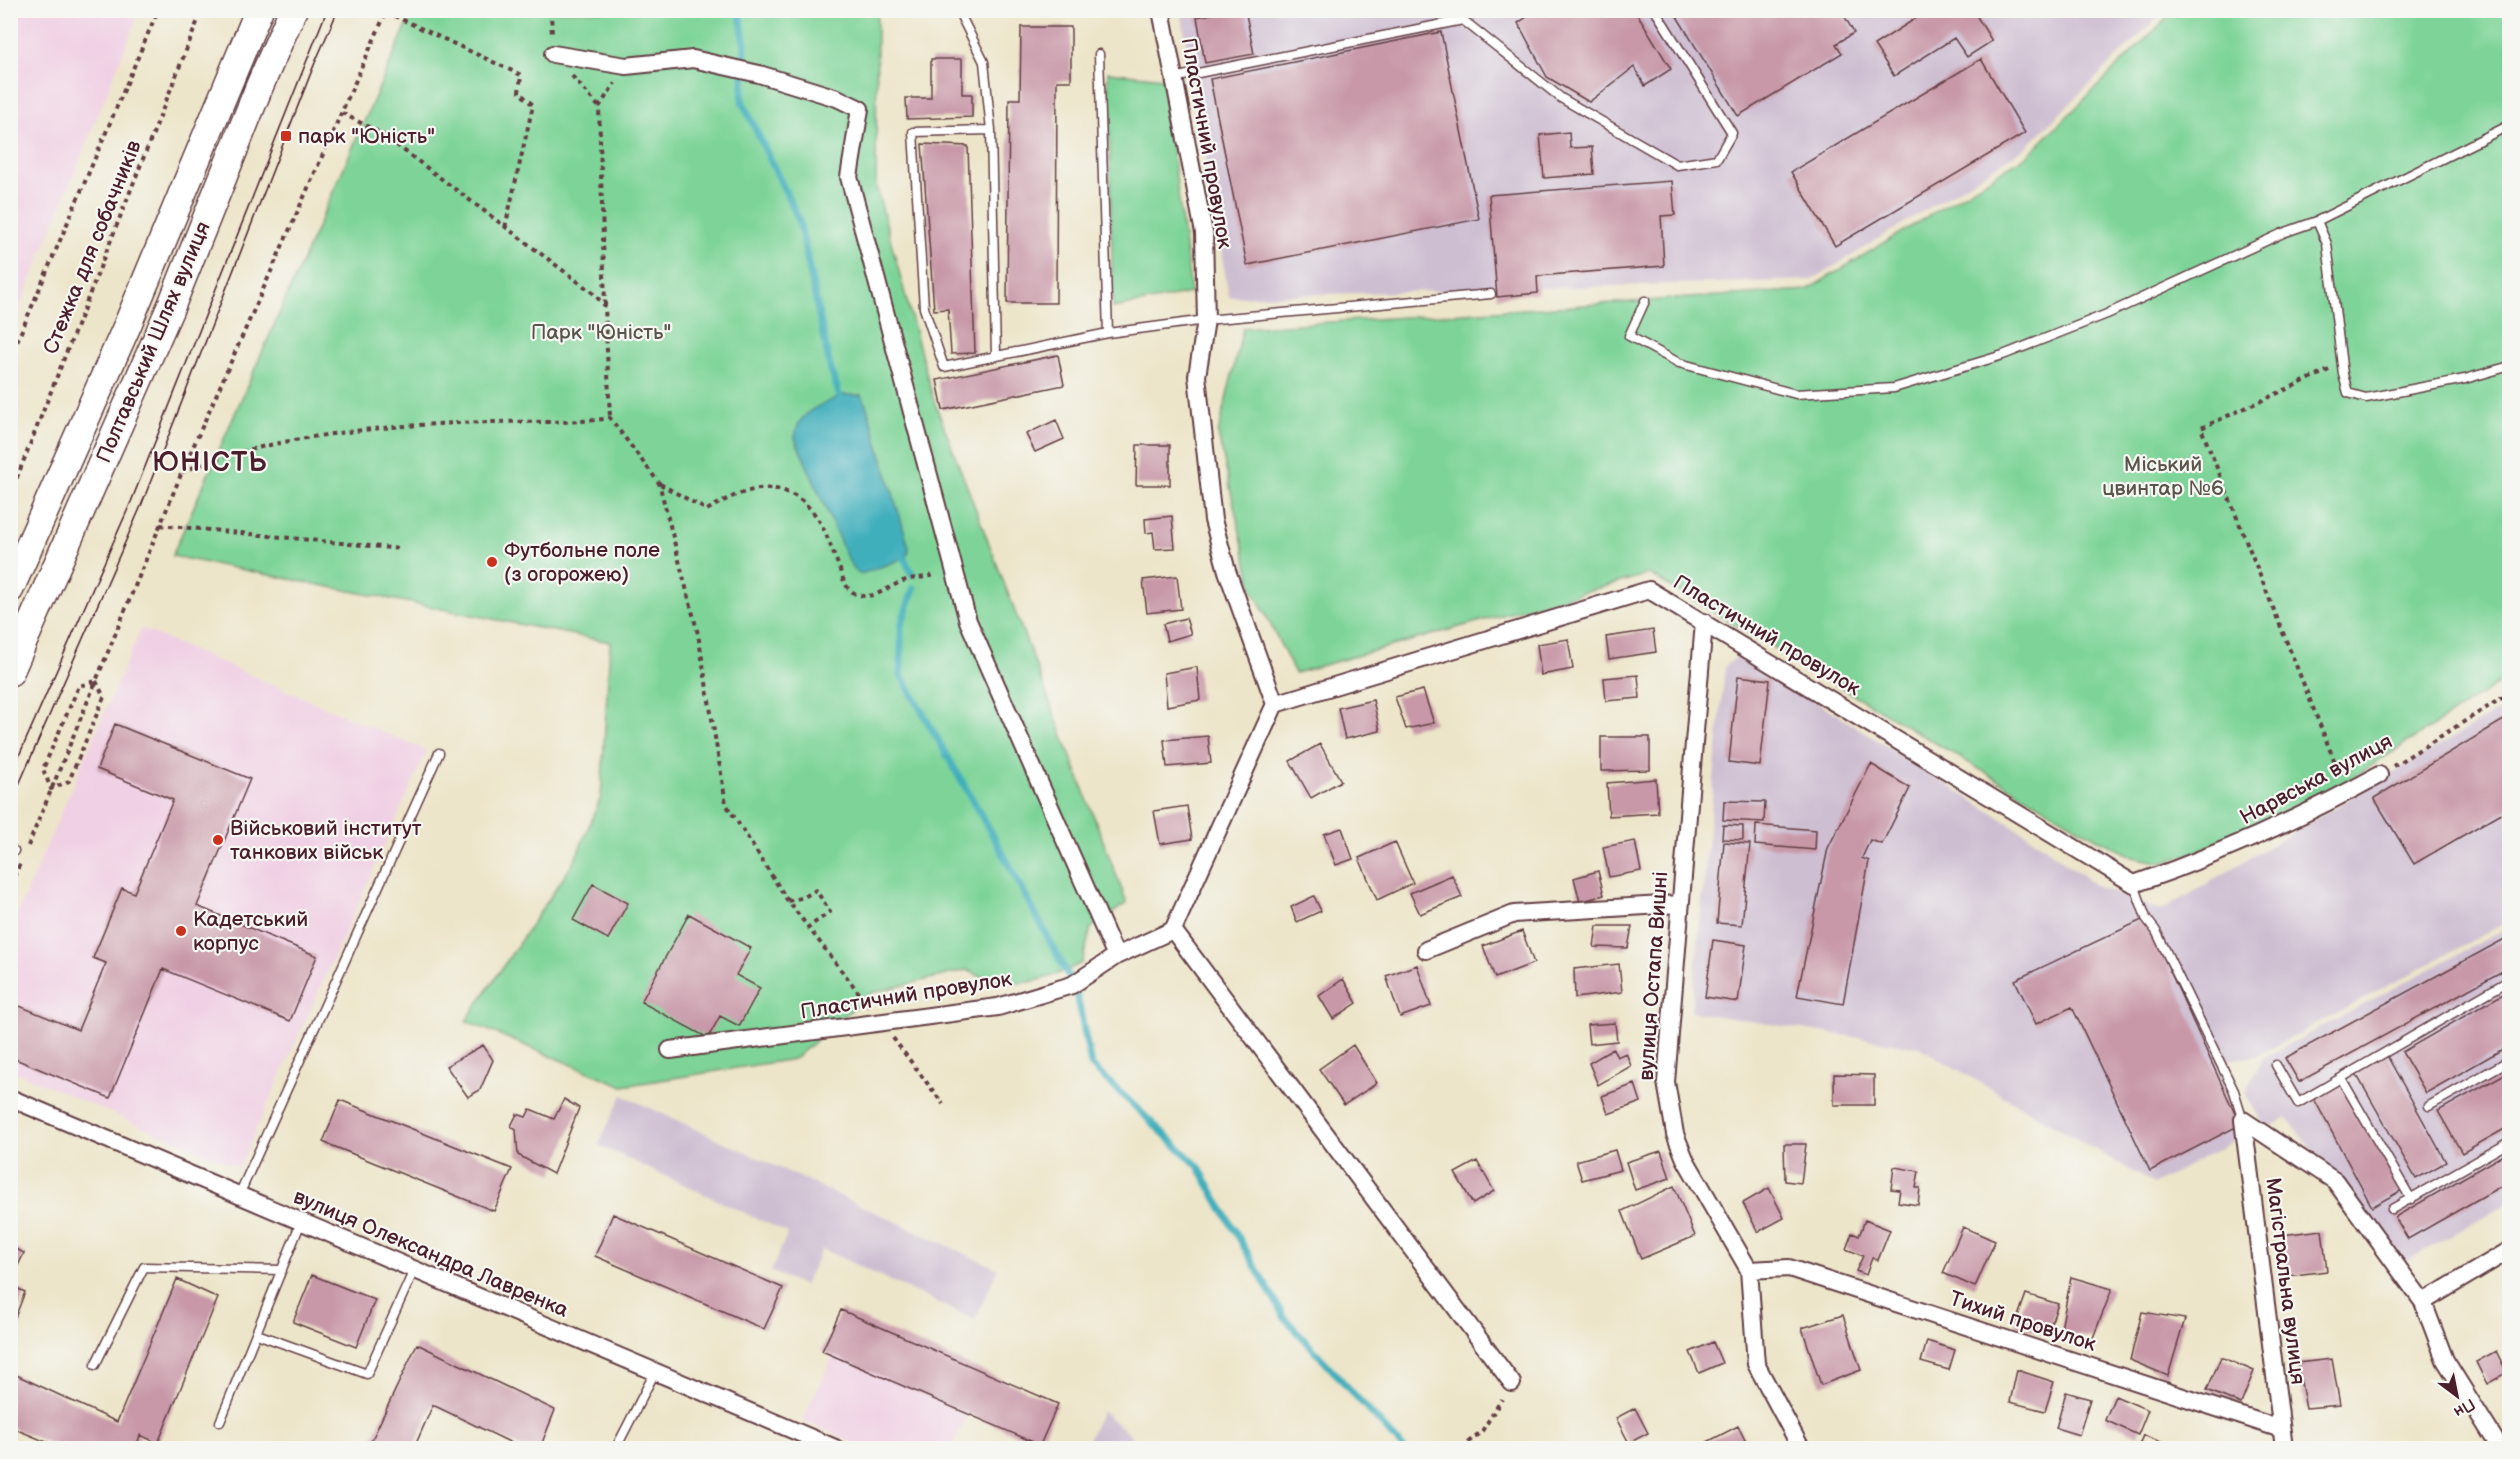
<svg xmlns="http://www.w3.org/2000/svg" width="2520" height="1459" font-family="'Balsamiq Sans',sans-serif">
<rect width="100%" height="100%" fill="#f6f6f2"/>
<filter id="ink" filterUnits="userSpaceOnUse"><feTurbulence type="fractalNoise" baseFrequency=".0167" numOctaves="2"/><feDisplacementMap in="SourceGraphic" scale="12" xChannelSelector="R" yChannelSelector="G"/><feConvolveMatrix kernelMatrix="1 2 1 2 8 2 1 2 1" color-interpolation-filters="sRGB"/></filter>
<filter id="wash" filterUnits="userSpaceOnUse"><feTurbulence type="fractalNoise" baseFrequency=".008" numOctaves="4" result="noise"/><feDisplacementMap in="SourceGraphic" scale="24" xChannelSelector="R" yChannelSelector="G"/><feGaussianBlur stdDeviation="1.35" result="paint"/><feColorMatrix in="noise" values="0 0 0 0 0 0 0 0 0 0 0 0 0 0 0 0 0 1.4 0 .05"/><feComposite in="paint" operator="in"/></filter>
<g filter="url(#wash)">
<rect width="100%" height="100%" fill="#ede5c9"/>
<path fill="#f0d0e4" d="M11,10l129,1 -129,319 -1,-319z
M141,628l286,123 -188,417 -228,-98v-142z
M852,1315l134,58 -34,75h-87l-62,-28z"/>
<path fill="#cebed1" d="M1181,11h983l-139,137 -213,132 -583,17z
M1741,654l291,184 66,49 63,24 348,-207v217l-252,135 -35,5 21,75 -89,48 -235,-137 -228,-35 34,-346z
M2509,927v276l-103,58 -119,-143 -21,11 -21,-36 18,-35z
M622,1095l376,174 -23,51 -153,-71 -18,37 -33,-15 17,-38 -190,-88z
M1102,1411l44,37h-62z"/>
<path fill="#7ed498" stroke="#647a62" stroke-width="1.5" d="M413,11h464l-1,175 57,212 194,505 -36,25 -9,35c-41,20 -72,30 -115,7l-96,23 -77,66 -171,27 -157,-65 108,-159 27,-65 9,-155 -438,-86z
M2174,11h335v666l-169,109 -136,63 -42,14 -29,-6 -35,-18 -449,-265 -354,99 -42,-83 -35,-156 25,-106 564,-38 221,-135z
M1108,72l55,6 28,215 -78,15z"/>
<path fill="#3fafbc" stroke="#446774" stroke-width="1.5" d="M844,395h17l6,12 42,140 -1,7 -11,7 -36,13 -6,-4 -7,-10 -53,-122c1,-27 28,-34 49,-43z"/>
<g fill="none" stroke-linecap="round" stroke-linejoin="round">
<path stroke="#3fafbc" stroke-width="7" d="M739,10l6,35 -3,56 57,119 31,147 12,36
M900,550l12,24
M914,588l-13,37v50l100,175 68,127
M1077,995l14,70 107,101 86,151 119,131"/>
</g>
<g id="blocks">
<path fill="#c898a8" d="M1216,10h42l-12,4 8,40 -49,9 -8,-46 19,-4z
M1537,10h98l36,59 -26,17 -11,-19 -45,35 -42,-25 -29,-54z
M1673,10h168l13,23 -18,11 6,9 -104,63z
M1929,10h44l19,31 -25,16 -13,-19 -60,38 -20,-31z
M1021,27h50v54h-14l-1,222h-49l2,-204h11z
M1441,32l38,187 -232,46 -37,-186z
M931,59h31v35h10v23l-65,2 -1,-21h25z
M1981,59l44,74 -190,113 -44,-74z
M1569,132l1,16 22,-1 2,27 -50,4 -4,-43z
M922,144l46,2 7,207 -24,1 -3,-45 -14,1z
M1672,181l3,34 -14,1 3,50 -127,10 1,17 -41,4 -8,-102z
M1058,355l6,30 -121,25 -6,-30z
M1056,420l8,19 -29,13 -9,-18z
M1137,445h33v40h-34z
M1172,516l3,32 -20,1 -2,-17 -7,1 -1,-14z
M1177,576l4,33 -34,4 -4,-33z
M1186,618l5,16 -24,7 -4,-17z
M1653,630l3,22 -47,7 -3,-22z
M1568,639l5,30 -32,6 -4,-31z
M1197,667l3,33 -33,6 -3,-33z
M1638,675l2,23 -34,3 -2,-23z
M1738,676l32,4 -10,86 -31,-4z
M1423,690l11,33 -28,6 -11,-32z
M1373,700l7,31 -35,8 -7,-31z
M2510,716v92l-96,56 -40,-66z
M115,724l135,55 -53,127 120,50 -27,65 -127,-52 -53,129 -100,-41v-55l68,28 28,-67 -13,-5 29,-70 12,5 39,-93 -76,-31z
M1208,736l3,27 -44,4 -3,-27z
M1601,737h49v33l-49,1z
M1320,744l21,37 -30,17 -21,-37z
M1871,764l39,24 -28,56 -12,-4 -8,18 7,3 -26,143 -46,-8 31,-148z
M1656,779l2,34 -49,3 -2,-33z
M1724,801l41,1 -1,20 -41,-2z
M1187,806l5,33 -32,5 -6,-33z
M1723,825l20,1v14l-21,-1z
M1756,825l60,5 -1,20 -60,-5z
M1342,828l11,31 -17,6 -12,-31z
M1635,841l6,30 -32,6 -6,-30z
M1395,842l18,41 -36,17 -18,-42z
M1724,842l26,2 -8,81 -25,-2z
M1598,871l6,24 -24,7 -6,-24z
M1452,875l10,22 -42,17 -10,-21z
M593,884l35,19 -20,36 -35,-19z
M1314,896l7,15 -24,11 -6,-15z
M689,914l62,34 -15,27 24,13 -21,38 -19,-10 -12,22 -67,-36z
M2146,918l94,207 -90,46 -78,-164 -36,17 -21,-44z
M1597,926h35l-4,22 -34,-1z
M1522,931l12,32 -39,15 -12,-32z
M2510,936v31l-211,115 -14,-24z
M1713,940l33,5 -8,57 -33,-5z
M1619,964l3,28 -47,6 -1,-29z
M1417,965l14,41 -31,11 -14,-41z
M1343,979l14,24 -24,16 -14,-23z
M2510,990v55l-84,48 -24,-41z
M1615,1023l2,18 -28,3 -2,-19z
M483,1045l10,15 -13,30 -12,7 -22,-31z
M1353,1045l24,38 -33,22 -25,-36z
M1613,1049l4,8 9,-4 5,13 -33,19 -9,-22z
M2385,1052l61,110 -30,17 -62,-109z
M2510,1071v55l-48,27 -24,-42z
M1834,1074l40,1v30h-40z
M2341,1078l61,112 -30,17 -60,-112z
M1635,1084l6,18 -33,12 -6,-18z
M564,1099l15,9 -26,66 -35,-19 -2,-25 -5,-4 6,-12 9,3 4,-8 24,10z
M340,1100l172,69 -18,42 -171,-69z
M1784,1144h22l-5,39 -16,-2z
M1615,1150l6,20 -39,10 -6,-19z
M1661,1151l9,27 -35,12 -9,-28z
M2510,1151v30l-102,58 -13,-22z
M1477,1161l17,30 -21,13 -18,-31z
M1894,1167l25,4 -3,17h4l-2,17 -20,-3 2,-12 -9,-1z
M1674,1186l21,50 -54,23 -19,-48z
M1769,1188l15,30 -26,14 -15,-29z
M613,1214l170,74 -19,41 -169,-73z
M1865,1220l25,10 -12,30 -6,-2 -6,17 -10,-4 7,-15 -17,-7 6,-16 7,3z
M1963,1227l32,14 -20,46 -32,-14z
M2322,1230l5,41 -40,5 -5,-41z
M10,1246l14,7 -14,29z
M312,1275l63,25 -19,47 -63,-25z
M2071,1277l41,12 -19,49 -33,-4z
M177,1279l41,19 -60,145 -18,-8 -4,13h-75l-51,-21v-55l107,50z
M10,1285l15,7 -14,36h-1z
M2026,1294l32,10 -11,31 -32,-10z
M841,1310l217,94 -18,41 -218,-94z
M2142,1312l43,7 -17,57 -38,-16z
M1843,1315l18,55 -40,15 -19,-57z
M1927,1341l28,9 -6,20 -28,-8z
M1713,1342l9,21 -23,10 -9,-21z
M417,1344l138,66 -15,38h-18l-89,-43 -19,43h-46z
M2496,1351l11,22 -20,11 -11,-22z
M2221,1357l33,14 -13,33 -34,-14z
M2332,1359l8,46 -34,3 -9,-45z
M2017,1370l37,12 -9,29 -35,-9z
M2066,1392l24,7 -11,36 -23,-7z
M2115,1396l33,14 -10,25 -33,-15z
M1635,1408l13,25 -19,10 -13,-25z
M1738,1426l10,20 -37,2 -4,-6z
M2143,1435l33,13h-38z"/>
</g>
</g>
<g filter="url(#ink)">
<use href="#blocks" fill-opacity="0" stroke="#623d43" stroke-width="1.5"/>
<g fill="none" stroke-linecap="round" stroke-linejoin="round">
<defs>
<path id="lane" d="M958,10l26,52 7,68 5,225
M1099,54l9,279
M1173,78l290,-58 98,78 116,67 40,-6 15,-26 -77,-123
M991,130l-78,2 11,176 20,59 164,-34 98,-13 285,-26
M2317,221l193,-96
M1645,301l-16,35 50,27 117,31 98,-6 109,-33 104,-41 176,-81 34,-12 10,23 16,130 5,19 18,5 99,-19 45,-13
M10,850l4,1
M2134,884l12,34 10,13 78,160 9,29
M2276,1065l22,38 212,-123
M2341,1078l70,121
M2429,1106l81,-46
M239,1195l200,-442
M2392,1209l118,-67
M257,1334l110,40 47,-104
M95,1365l49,-98 138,3
M220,1422l81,-200
M616,1448l39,-76"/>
<path id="street" d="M553,54l73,12 67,-7 66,15 78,24 23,11 -11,68 119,444 148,335
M1704,622l-38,460 9,52 10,25 64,111 7,94 45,84
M1275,704l374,-114 485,294c87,-30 165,-65 245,-109
M1173,930l339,453
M1426,950l88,-36 165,-10
M670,1050l328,-43 74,-22 44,-29 57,-26 102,-226 -48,-133 -14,-51 -16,-144 9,-56 -2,-87 -43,-223
M10,1098l825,350
M2243,1120l92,61 88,121 22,58 55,88
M2243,1120l41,328
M1749,1270l40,-2 492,161
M2423,1302l87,-52"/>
<path id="primary" d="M10,589l117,-263 132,-316
M10,672l162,-368 88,-219 33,-75"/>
</defs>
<use href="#lane" stroke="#623d43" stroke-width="11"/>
<use href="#street" stroke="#623d43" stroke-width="20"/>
<use href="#primary" stroke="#623d43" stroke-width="30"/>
<path stroke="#623d43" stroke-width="4" stroke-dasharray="4.5 4.5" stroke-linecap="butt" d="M551,10l1,27
M386,12l135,63 -2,17 14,13 -28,123
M572,76l27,31
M342,113l40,21 211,159 12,13 5,112
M605,305l-6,-198 16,-24
M10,358l148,-348
M2329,370l-128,58 139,347
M182,472c85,-37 220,-49 314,-50 39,-1 76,2 114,-4l49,65 39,151 28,170 62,97 81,105
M660,484l47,26c38,-23 78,-36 109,6 8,10 16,34 21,46 5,11 6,25 17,31 20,11 38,-11 56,-14 10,-2 17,-1 27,-5
M10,495l192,-485
M160,525l241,24
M96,681l8,16 -35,84 -18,8 -8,-20 36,-83 17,-5 86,-209 205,-462
M2393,766l117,-73
M28,846l68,-165
M10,885l10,-21
M788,901l16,-4 12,-7 14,22 -23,16
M893,1038l50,66
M1461,1448l21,-17 20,-32"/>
<use href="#lane" stroke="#fff" stroke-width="8"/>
<use href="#street" stroke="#fff" stroke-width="16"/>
<use href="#primary" stroke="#fff" stroke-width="27"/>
<path stroke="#4a1f2b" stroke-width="1.5" d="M10,776l121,-274 196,-492
M10,805l131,-299 173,-441 24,-55"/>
</g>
</g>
<g fill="#c8321e" stroke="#f6f6f2" stroke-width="2">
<rect x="280" y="130" width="12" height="12" rx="3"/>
<circle cx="492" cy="562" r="6"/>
<circle cx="218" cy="840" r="6"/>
<circle cx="181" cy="931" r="6"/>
</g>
<g text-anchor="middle" stroke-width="4.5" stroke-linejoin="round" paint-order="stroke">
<g font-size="21" fill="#4a1f2b" stroke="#f6f6f2" text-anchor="start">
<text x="298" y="143">парк "Юність"</text>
<text x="504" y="557">Футбольне поле<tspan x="504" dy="24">(з огорожею)</tspan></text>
<text x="230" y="835">Військовий інститут<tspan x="230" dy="24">танкових військ</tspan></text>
<text x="193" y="926">Кадетський<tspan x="193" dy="24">корпус</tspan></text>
</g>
<g font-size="21" fill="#4a1f2b" stroke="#f6f6f2">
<text transform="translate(1207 143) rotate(80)" y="7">Пластичний провулок</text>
<text transform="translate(92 247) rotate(-68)" y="7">Стежка для собачників</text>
<text transform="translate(153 342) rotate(-67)" y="7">Полтавський Шлях вулиця</text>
<text transform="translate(1767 635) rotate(31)" y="7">Пластичний провулок</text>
<text transform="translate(2316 779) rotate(-28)" y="7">Нарвська вулиця</text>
<text transform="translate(1653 976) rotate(-86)" y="7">вулиця Остапа Вишні</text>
<text transform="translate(906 995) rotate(-9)" y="7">Пластичний провулок</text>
<text transform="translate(431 1253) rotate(23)" y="7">вулиця Олександра Лавренка</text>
<text transform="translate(2286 1281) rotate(83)" y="7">Магістральна вулиця</text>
<text transform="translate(2023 1321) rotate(18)" y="7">Тихий провулок</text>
</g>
<g font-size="21" fill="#5a554c" stroke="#f6f6f2">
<text x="601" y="339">Парк "Юність"</text>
<text x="2163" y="471">Міський<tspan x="2163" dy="24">цвинтар №6</tspan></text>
</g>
<g font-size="27" font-weight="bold" letter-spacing="1.5" fill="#4a1f2b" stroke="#f6f6f2">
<text x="210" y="471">ЮНІСТЬ</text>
</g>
</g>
<rect width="2520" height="1459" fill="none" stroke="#f6f6f2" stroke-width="36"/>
<g transform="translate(2457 1396) rotate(148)" stroke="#f6f6f2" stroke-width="4.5" paint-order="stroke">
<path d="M0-4.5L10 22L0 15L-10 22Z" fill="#4a1f2b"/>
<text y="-9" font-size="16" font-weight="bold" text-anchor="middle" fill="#4a1f2b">Пн</text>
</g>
</svg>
